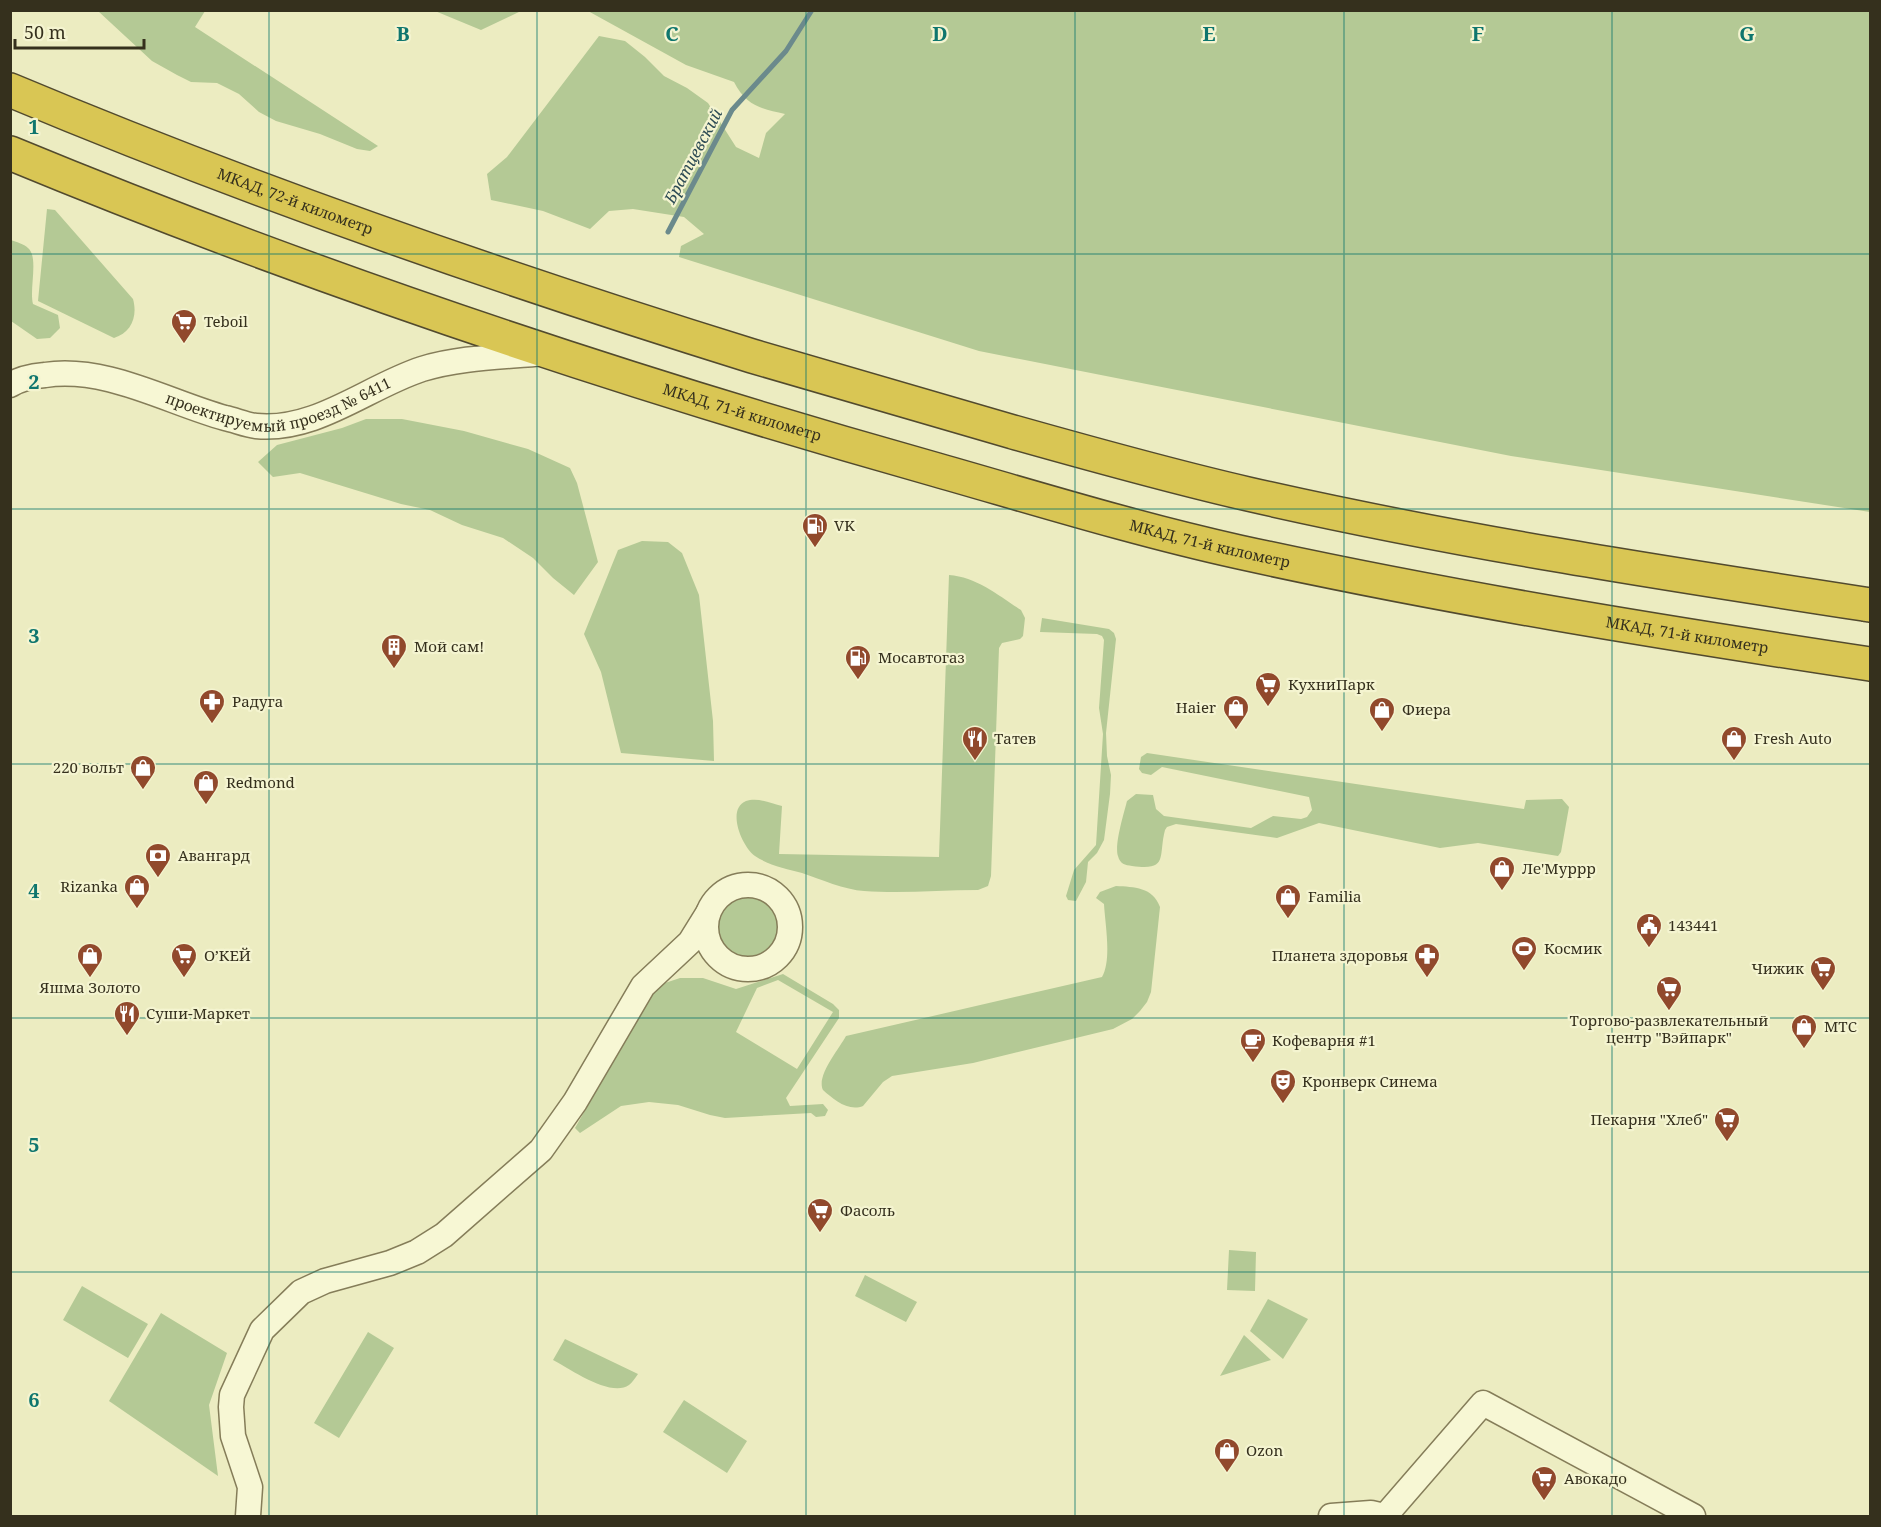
<svg xmlns="http://www.w3.org/2000/svg" width="1881" height="1527" font-family="'Noto Serif',serif">
<rect width="100%" height="100%" fill="#ececc1"/>
<path fill="#b4c995" fill-rule="evenodd" d="M98,11h107l-10,16 183,119 -8,5 -13,-2 -37,-15 -44,-13 -17,-9 -20,-18 -22,-11 -26,-1 -14,-7 -25,-14z
M435,11h86l-40,19z
M588,11h1282v501l-359,-56 -532,-105 -300,-94 2,-11 23,-12 -20,-17 -51,-8 -24,2 -19,18 -47,-18 -52,-11 -4,-26 20,-17 92,-121 26,5 20,16 19,19 23,12 21,15 28,44 23,11 7,-25 19,-19c-23,-5 -39,-8 -51,-32l-48,-17z
M47,209l8,1 78,89c5,18 -2,34 -19,39l-76,-37z
M11,240c5,2 13,4 17,8 11,9 1,41 5,56l25,11 2,13 -10,10 -13,1 -26,-18z
M366,419h36l62,12 64,18 42,19 7,15 21,79 -24,33 -21,-17 -20,-20 -30,-20 -41,-13 -32,-15 -29,-6 -101,-31 -27,4 -15,-15 19,-17 65,-17z
M642,541l26,1 14,11 17,42 14,126 1,40 -93,-8 -20,-81 -17,-38 34,-84z
M949,575c28,2 50,21 72,35l4,8 -2,18 -3,3 -18,4 -3,5 -8,228 -3,10 -10,4c-38,0 -77,4 -114,1 -19,-1 -44,-12 -62,-18 -15,-4 -34,-8 -47,-17 -13,-9 -29,-47 -9,-55 11,-4 25,2 36,5l-3,48 160,3z
M1042,618l67,11 5,4 2,6 -10,94 1,23 4,19 -1,19 -6,46 -7,13 -9,9 -2,20 -10,19 -8,-1 -2,-4 8,-26 22,-25 7,-111 -4,-26 5,-68 -2,-4 -5,-2 -57,-2z
M1147,753l377,56 2,-9 36,-1 7,8 -8,45 -3,4 -80,-13 -38,5 -121,-25 -42,15 -101,-14 -9,3 -2,3c-7,27 4,41 -33,36 -7,-1 -12,-2 -14,-10 -4,-11 6,-43 9,-55l9,-7 17,1 3,14 8,7 87,12 22,-12 28,3 6,-2 5,-7 -3,-13 -147,-30 -11,8 -9,-2 -3,-4 2,-12z
M1116,886c18,1 37,1 44,21l-9,85 -4,10 -7,9 -8,8 -19,10 -140,34 -81,13 -9,6 -20,24c-15,6 -30,-7 -40,-16 -7,-14 16,-41 23,-54l256,-59c10,-18 3,-53 2,-73l-8,-6 4,-6z
M717 926a32 32 0 1 1 64 0a32 32 0 1 1-64 0Z
M783,974l50,30 6,6v8l-53,80 4,8 33,-2 5,6 -3,6 -9,1 -5,-4 -86,5 -15,-3 -32,-10 -29,-3 -28,4 -41,27 -5,-5 77,-135 13,-10 15,-5h23l33,11zM778,980l55,32 -36,57 -61,-37 21,-44z
M1229,1250l27,2 -1,39 -28,-1z
M865,1275l52,27 -11,20 -51,-26z
M82,1286l66,38 -20,34 -65,-38z
M1268,1299l40,20 -25,40 -33,-28z
M161,1313l66,40 -18,52 9,71 -109,-75z
M368,1332l26,16 -55,90 -25,-15z
M1244,1335l27,25 -51,16z
M565,1339l73,35c-3,4 -6,9 -9,11 -18,13 -59,-16 -76,-25z
M684,1400l63,41 -20,32 -64,-41z"/>
<g fill="none" stroke-linecap="round" stroke-linejoin="round">
<path stroke="#6b8a8c" stroke-width="5" d="M668,232l64,-122 54,-59 26,-41"/>
<defs>
<g id="minor">
<path id="s1" d="M10,385c11,-7 23,-9 35,-10 62,-9 122,27 180,43 10,2 21,7 31,8 60,6 111,-39 166,-57 39,-12 82,-12 122,-16"/>
<circle cx="748" cy="927" r="42"/>
<path d="M248,1516l2,-29 -17,-51 -2,-29 1,-12 30,-65 39,-38 24,-11 65,-18 27,-11 27,-17 97,-85 34,-48 68,-116 47,-44 18,-29"/>
<path d="M1331,1516l40,-3 13,3"/>
<path d="M1385,1516l98,-113 210,113"/>
</g>
<g id="highway">
<path id="s2" d="M10,90c243,102 491,188 742,266 87,26 174,51 261,76 78,22 156,44 235,62 205,47 414,79 622,111"/>
<path id="s3" d="M10,153c300,124 608,227 920,315 102,29 205,61 309,84 209,46 420,80 631,112"/>
</g>
</defs>
<use href="#minor" stroke="#857d59" stroke-width="27"/>
<use href="#highway" stroke="#524a2e" stroke-width="36"/>
<use href="#minor" stroke="#f7f7d4" stroke-width="24"/>
<use href="#highway" stroke="#d9c654" stroke-width="33"/>
</g>
<path fill="none" stroke="#0f766e" stroke-width="1.5" stroke-opacity="0.55" d="M269,10v1506M537,10v1506M806,10v1506M1075,10v1506M1344,10v1506M1612,10v1506M10,254h1860M10,509h1860M10,764h1860M10,1018h1860M10,1272h1860"/>
<defs>
<symbol id="supermarket-pin" viewBox="-11 -11 22 30"><path d="M0 17L-7.5 6A9.5 9.5 0 1 1 7.5 6Z" fill="#91492c" stroke="#f4f4d0"/><path d="M-6-5.5h2.5l.6 2H6L4.5 2H-2.5L-4.4-4H-6ZM-1.5 3.2a1.3 1.3 0 1 0 .1 0ZM3 3.2a1.3 1.3 0 1 0 .1 0Z" fill="#fff"/></symbol>
<symbol id="fuel-pin" viewBox="-11 -11 22 30"><path d="M0 17L-7.5 6A9.5 9.5 0 1 1 7.5 6Z" fill="#91492c" stroke="#f4f4d0"/><path d="M-5.5-6h7V0h2V4h1.3V-2.5L3-4.5l.8-.8L6-3V5H2.5V1h-1V6h-7ZM-4.2-4.7v3.2H.2V-4.7Z" fill="#fff"/></symbol>
<symbol id="building-pin" viewBox="-11 -11 22 30"><path d="M0 17L-7.5 6A9.5 9.5 0 1 1 7.5 6Z" fill="#91492c" stroke="#f4f4d0"/><path d="M-4-6H4V6H1V3H-1V6H-4ZM-2.5-4.3h1.7v1.8h-1.7ZM.8-4.3h1.7v1.8H.8ZM-2.5-1h1.7V.8h-1.7ZM.8-1h1.7V.8H.8Z" fill="#fff"/></symbol>
<symbol id="pharmacy-pin" viewBox="-11 -11 22 30"><path d="M0 17L-7.5 6A9.5 9.5 0 1 1 7.5 6Z" fill="#91492c" stroke="#f4f4d0"/><path d="M-2-6h4v4h4v4h-4v4h-4v-4h-4v-4h4Z" fill="#fff"/></symbol>
<symbol id="shop-pin" viewBox="-11 -11 22 30"><path d="M0 17L-7.5 6A9.5 9.5 0 1 1 7.5 6Z" fill="#91492c" stroke="#f4f4d0"/><path d="M-5-2.5h2.3a2.7 3.5 0 0 1 5.4 0H5L5.5 6h-11ZM-1.5-2.5h3a1.5 2.3 0 0 0-3 0Z" fill="#fff"/></symbol>
<symbol id="restaurant-pin" viewBox="-11 -11 22 30"><path d="M0 17L-7.5 6A9.5 9.5 0 1 1 7.5 6Z" fill="#91492c" stroke="#f4f4d0"/><path d="M-5-6h1v4h1v-4h1v4h1v-4h1v5L-1.5 .5V6h-2V.5L-5-1ZM5-6V6H3V1.5H1.5Q1.5-4 5-6Z" fill="#fff"/></symbol>
<symbol id="bank-pin" viewBox="-11 -11 22 30"><path d="M0 17L-7.5 6A9.5 9.5 0 1 1 7.5 6Z" fill="#91492c" stroke="#f4f4d0"/><path d="M-6-4H6V4H-6ZM0-2.3a2.3 2.3 0 1 0 0 4.6a2.3 2.3 0 1 0 0-4.6Z" fill="#fff"/></symbol>
<symbol id="civic-pin" viewBox="-11 -11 22 30"><path d="M0 17L-7.5 6A9.5 9.5 0 1 1 7.5 6Z" fill="#91492c" stroke="#f4f4d0"/><path d="M-.6-6.5H3V-4.5H.6V-3L4-1V1h2V6H-6V1h2V-1L-.6-3ZM-1.2 2.5V6h2.4V2.5Z" fill="#fff"/></symbol>
<symbol id="stadium-pin" viewBox="-11 -11 22 30"><path d="M0 17L-7.5 6A9.5 9.5 0 1 1 7.5 6Z" fill="#91492c" stroke="#f4f4d0"/><path d="M0-5a6.5 5 0 1 0 0 10a6.5 5 0 1 0 0-10ZM-3.5-1.8h7v3.6h-7Z" fill="#fff"/></symbol>
<symbol id="cafe-pin" viewBox="-11 -11 22 30"><path d="M0 17L-7.5 6A9.5 9.5 0 1 1 7.5 6Z" fill="#91492c" stroke="#f4f4d0"/><path d="M-5.5-4.5H6V0H3Q3 3.5 0 3.5H-2.5Q-5.5 3.5-5.5 0ZM3-3.2v2h1.7v-2ZM-6 4.5H4V6H-6Z" fill="#fff"/></symbol>
<symbol id="theatre-pin" viewBox="-11 -11 22 30"><path d="M0 17L-7.5 6A9.5 9.5 0 1 1 7.5 6Z" fill="#91492c" stroke="#f4f4d0"/><path d="M-5-5.5Q0-4 5-5.5V0Q5 5 0 6Q-5 5-5 0ZM-3.3-2.5H-1v1.5H-3.3ZM1-2.5H3.3v1.5H1ZM-2.8 1Q0 5.5 2.8 1Z" fill="#fff"/></symbol>
</defs>
<g fill-rule="evenodd">
<use href="#supermarket-pin" x="169" y="307" width="30" height="40"/>
<use href="#fuel-pin" x="800" y="511" width="30" height="40"/>
<use href="#building-pin" x="379" y="632" width="30" height="40"/>
<use href="#fuel-pin" x="843" y="643" width="30" height="40"/>
<use href="#supermarket-pin" x="1253" y="670" width="30" height="40"/>
<use href="#pharmacy-pin" x="197" y="687" width="30" height="40"/>
<use href="#shop-pin" x="1221" y="693" width="30" height="40"/>
<use href="#shop-pin" x="1367" y="695" width="30" height="40"/>
<use href="#restaurant-pin" x="960" y="724" width="30" height="40"/>
<use href="#shop-pin" x="1719" y="724" width="30" height="40"/>
<use href="#shop-pin" x="128" y="753" width="30" height="40"/>
<use href="#shop-pin" x="191" y="768" width="30" height="40"/>
<use href="#bank-pin" x="143" y="841" width="30" height="40"/>
<use href="#shop-pin" x="1487" y="854" width="30" height="40"/>
<use href="#shop-pin" x="122" y="872" width="30" height="40"/>
<use href="#shop-pin" x="1273" y="882" width="30" height="40"/>
<use href="#civic-pin" x="1634" y="911" width="30" height="40"/>
<use href="#stadium-pin" x="1509" y="934" width="30" height="40"/>
<use href="#shop-pin" x="75" y="941" width="30" height="40"/>
<use href="#supermarket-pin" x="169" y="941" width="30" height="40"/>
<use href="#pharmacy-pin" x="1412" y="941" width="30" height="40"/>
<use href="#supermarket-pin" x="1808" y="954" width="30" height="40"/>
<use href="#supermarket-pin" x="1654" y="974" width="30" height="40"/>
<use href="#restaurant-pin" x="112" y="999" width="30" height="40"/>
<use href="#shop-pin" x="1789" y="1012" width="30" height="40"/>
<use href="#cafe-pin" x="1238" y="1026" width="30" height="40"/>
<use href="#theatre-pin" x="1268" y="1067" width="30" height="40"/>
<use href="#supermarket-pin" x="1712" y="1105" width="30" height="40"/>
<use href="#supermarket-pin" x="805" y="1196" width="30" height="40"/>
<use href="#shop-pin" x="1212" y="1436" width="30" height="40"/>
<use href="#supermarket-pin" x="1529" y="1464" width="30" height="40"/>
</g>
<g text-anchor="middle" stroke-width="4.5" stroke-linejoin="round" paint-order="stroke">
<g font-size="15" fill="#35301d" stroke="#f4f4d0">
<text dy="5" stroke="none"><textPath href="#s2" startOffset="306">МКАД, 72-й километр</textPath></text>
<text dy="5" stroke="none"><textPath href="#s1" startOffset="280">проектируемый проезд № 6411</textPath></text>
<text dy="5" stroke="none"><textPath href="#s3" startOffset="777">МКАД, 71-й километр</textPath></text>
<text dy="5" stroke="none"><textPath href="#s3" startOffset="1263">МКАД, 71-й километр</textPath></text>
<text dy="5" stroke="none"><textPath href="#s3" startOffset="1749">МКАД, 71-й километр</textPath></text>
</g>
<g font-size="15" fill="#35301d" stroke="#f4f4d0" text-anchor="start">
<text x="204" y="327">Teboil</text>
<text x="834" y="531">VK</text>
<text x="414" y="652">Мой сам!</text>
<text x="878" y="663">Мосавтогаз</text>
<text x="1288" y="690">КухниПарк</text>
<text x="232" y="707">Радуга</text>
<text x="1216" y="713" text-anchor="end">Haier</text>
<text x="1402" y="715">Фиера</text>
<text x="994" y="744">Татев</text>
<text x="1754" y="744">Fresh Auto</text>
<text x="124" y="773" text-anchor="end">220 вольт</text>
<text x="226" y="788">Redmond</text>
<text x="178" y="861">Авангард</text>
<text x="1522" y="874">Ле'Муррр</text>
<text x="118" y="892" text-anchor="end">Rizanka</text>
<text x="1308" y="902">Familia</text>
<text x="1668" y="931">143441</text>
<text x="1544" y="954">Космик</text>
<text x="204" y="961">О’КЕЙ</text>
<text x="1408" y="961" text-anchor="end">Планета здоровья</text>
<text x="1804" y="974" text-anchor="end">Чижик</text>
<text x="90" y="993" text-anchor="middle">Яшма Золото</text>
<text x="146" y="1019">Суши-Маркет</text>
<text x="1669" y="1026" text-anchor="middle">Торгово-развлекательный<tspan x="1669" dy="17">центр "Вэйпарк"</tspan></text>
<text x="1824" y="1032">МТС</text>
<text x="1272" y="1046">Кофеварня #1</text>
<text x="1302" y="1087">Кронверк Синема</text>
<text x="1708" y="1125" text-anchor="end">Пекарня "Хлеб"</text>
<text x="840" y="1216">Фасоль</text>
<text x="1246" y="1456">Ozon</text>
<text x="1564" y="1484">Авокадо</text>
</g>
<g font-size="16" font-style="italic" fill="#2d4b54" stroke="#f4f4d0">
<text transform="translate(693 156) rotate(-62)" y="6">Братцевский</text>
</g>
</g>
<g font-size="20" text-anchor="middle" font-weight="bold" fill="#0f766e" stroke="#f4f4d0" stroke-width="4.5" stroke-linejoin="round" paint-order="stroke">
<text x="403" y="41">B</text>
<text x="672" y="41">C</text>
<text x="940" y="41">D</text>
<text x="1209" y="41">E</text>
<text x="1478" y="41">F</text>
<text x="1747" y="41">G</text>
<text x="34" y="134">1</text>
<text x="34" y="389">2</text>
<text x="34" y="643">3</text>
<text x="34" y="898">4</text>
<text x="34" y="1152">5</text>
<text x="34" y="1407">6</text>
</g>
<rect width="1881" height="1527" fill="none" stroke="#35301d" stroke-width="24"/>
<path d="M15 39v9h129v-9" fill="none" stroke="#35301d" stroke-width="3"/>
<text x="24" y="39" font-size="18" fill="#35301d" stroke="#f4f4d0" stroke-width="4.5" paint-order="stroke">50 m</text>
</svg>
